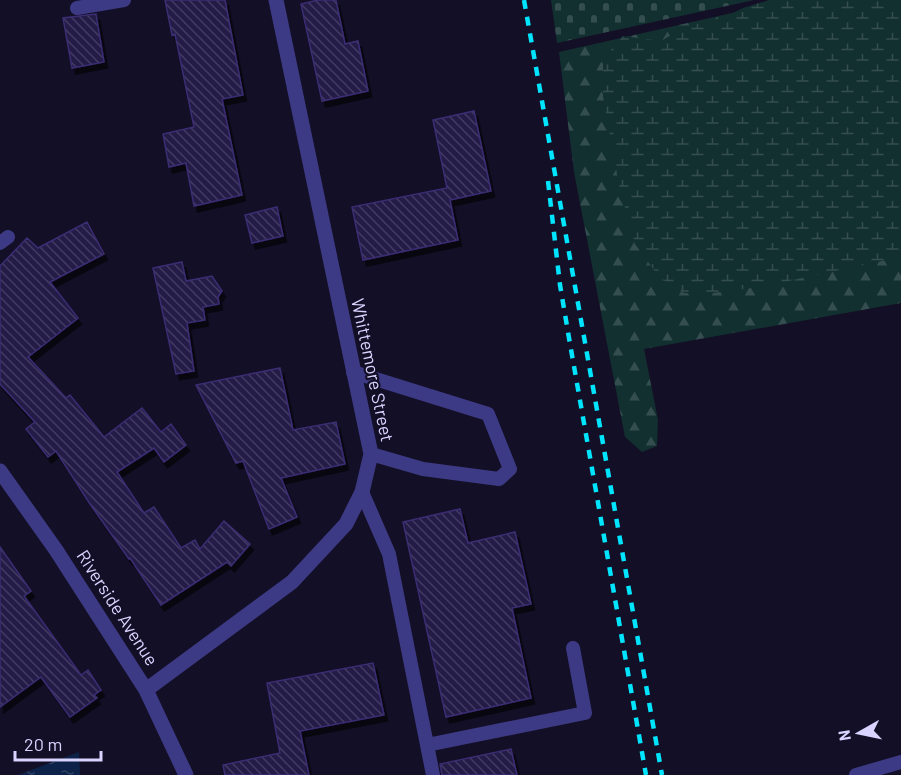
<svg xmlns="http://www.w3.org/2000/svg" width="901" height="775" font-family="Barlow,sans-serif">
<defs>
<pattern id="forest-firs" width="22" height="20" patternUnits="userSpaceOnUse" patternTransform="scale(1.5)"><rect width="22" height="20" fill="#12302f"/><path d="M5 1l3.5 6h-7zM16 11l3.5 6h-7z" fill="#344d4e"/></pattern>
<pattern id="wetland-marsh" width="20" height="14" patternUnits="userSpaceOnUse" patternTransform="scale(1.5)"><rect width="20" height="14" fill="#12302f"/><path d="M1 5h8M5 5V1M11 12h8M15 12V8" fill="none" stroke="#344d4e"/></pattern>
<pattern id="cemetery-stones" width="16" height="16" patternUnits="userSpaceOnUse" patternTransform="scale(1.5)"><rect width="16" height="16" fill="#12302f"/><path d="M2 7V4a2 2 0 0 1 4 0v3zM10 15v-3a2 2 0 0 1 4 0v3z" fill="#344d4e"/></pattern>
<pattern id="water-ripples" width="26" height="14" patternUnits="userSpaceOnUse" patternTransform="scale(1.5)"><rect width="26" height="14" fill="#0c2248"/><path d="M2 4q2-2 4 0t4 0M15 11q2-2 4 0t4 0" fill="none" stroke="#2f4163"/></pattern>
<pattern id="building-back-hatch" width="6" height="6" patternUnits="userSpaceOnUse" patternTransform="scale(1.5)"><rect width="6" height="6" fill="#241b47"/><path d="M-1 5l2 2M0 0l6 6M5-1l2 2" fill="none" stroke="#433b63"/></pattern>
<filter id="shadow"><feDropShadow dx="3.5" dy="6" stdDeviation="0" flood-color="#0009"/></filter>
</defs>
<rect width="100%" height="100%" fill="#130f26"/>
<path fill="url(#forest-firs)" d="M789,0h112v303l-257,46 14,71 -1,26 -15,6 -17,-15 -51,-265 -15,-120z"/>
<path fill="url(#wetland-marsh)" d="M769,0h132v257l-136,29 -59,8 -22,-1 -25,-16 -24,-33 -16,-59 -16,-89v-37l20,-23 38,5 24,-14 40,-10 18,-9z"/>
<path fill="url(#cemetery-stones)" d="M551,0h203l-197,43z"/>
<path fill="url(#water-ripples)" d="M79,752l1,23h-62z"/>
<path fill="url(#building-back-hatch)" stroke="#3b2d73" stroke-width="1.5" filter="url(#shadow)" d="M165,0h60l18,95 -21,4 20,96 -48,11 -8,-43 -17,4 -6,-33 31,-7 -19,-93 -3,1z
M318,0h18l9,44 13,-3 10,50 -46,10 -21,-97z
M96,14l8,48 -32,6 -9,-50z
M474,111l17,80 -41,9 8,40 -95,20 -11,-53 95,-19 -14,-68z
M277,207l6,29 -31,7 -7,-28z
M87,222l17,32 -54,28 28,36 -50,39 38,41 4,-3 34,42 38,-29 19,24 10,-8 15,21 -22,17 -10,-14 -37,24 27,41 10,-6 27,41 14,-8 5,9 24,-28 26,23 -19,22 -4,-4 -66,43 -31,-47 -1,1 -39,-55 -34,-53 -8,6 -22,-28 9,-7 -35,-38v-118l27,-28 11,10z
M182,262l4,19 26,-5 10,15 -4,6 1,7 -16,3 2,13 -18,3 7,48 -18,3 -23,-106z
M280,368l13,62 43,-8 9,42 -64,14 16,39 -28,12 -26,-68 -7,2 -40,-78z
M460,509l8,34 47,-11 16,72 -19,4 19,90 -85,19 -43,-195z
M0,547l31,44 -7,5 57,79 7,-5 13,20 -7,5 3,3 -27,19 -29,-40 -41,30z
M373,663l11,52 -84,16 9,44h-84l-2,-10 57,-12 -13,-70z
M511,749l6,26h-75l-2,-11z"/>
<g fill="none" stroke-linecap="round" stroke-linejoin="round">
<path stroke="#3d3a85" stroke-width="14" d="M77,8l47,-8
M0,243l8,-6
M353,372l135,42 22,55 -11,10 -76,-10 -52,-15
M362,492l27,62 44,221
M427,745l158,-32 -12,-65
M856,775l45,-13"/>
<path stroke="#3d3a85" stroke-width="15" d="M0,471l56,79 90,140 40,85
M146,690l146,-108 54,-58 16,-32 9,-38 -95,-454"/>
<path stroke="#00e5ff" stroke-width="4.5" stroke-dasharray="9 8" stroke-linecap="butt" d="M524,0l138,775
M548,181l12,104 9,53 77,437"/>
</g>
<g text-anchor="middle" stroke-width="4.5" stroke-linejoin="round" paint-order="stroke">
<g font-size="18" fill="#d9d4ff" stroke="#130f26">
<text transform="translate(372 370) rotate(78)" y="6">Whittemore Street</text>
<text transform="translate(117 608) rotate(57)" y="6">Riverside Avenue</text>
</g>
</g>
<g transform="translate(859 733) rotate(261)" stroke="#130f26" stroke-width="4.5" paint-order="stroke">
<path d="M0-4.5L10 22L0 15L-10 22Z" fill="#d9d4ff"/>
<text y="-9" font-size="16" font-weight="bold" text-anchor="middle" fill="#d9d4ff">N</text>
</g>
<path d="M15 751v9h86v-9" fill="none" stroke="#d9d4ff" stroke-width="3"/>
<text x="24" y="751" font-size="18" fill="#d9d4ff" stroke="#130f26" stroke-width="4.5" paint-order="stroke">20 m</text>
</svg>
